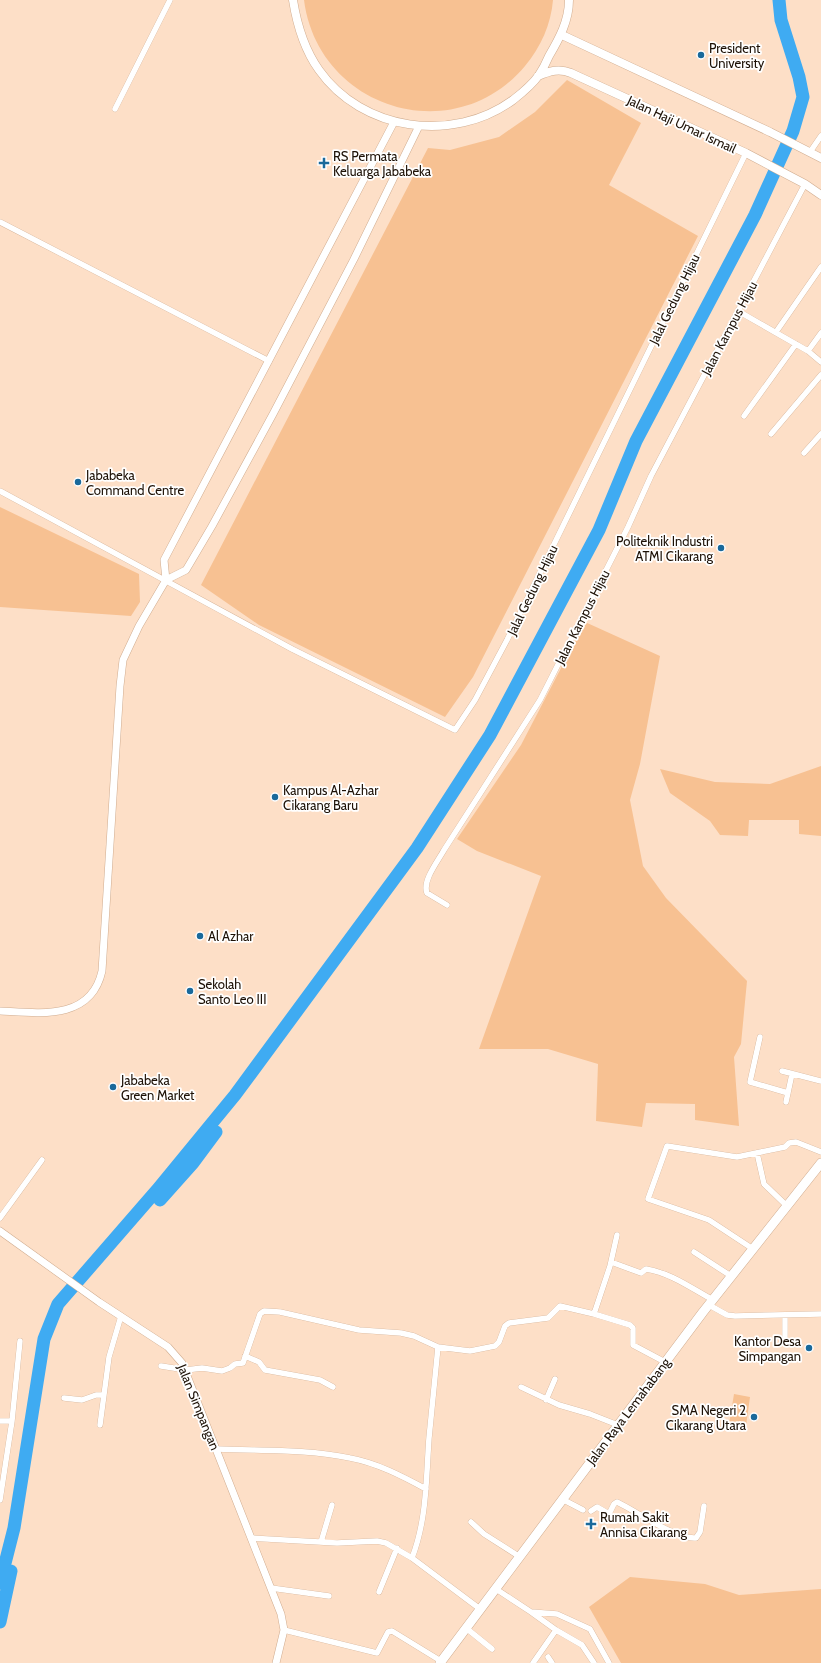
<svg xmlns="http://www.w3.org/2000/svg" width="821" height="1663" font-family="Cabin,sans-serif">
<rect width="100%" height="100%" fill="#fddfc7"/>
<path fill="#f7c192" d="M304,0h249c-2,24 -12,47 -28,66 -71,85 -207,43 -221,-66z
M567,80l74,43 -32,62 89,51 -225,441 -28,40 -186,-92 -58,-40 227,-437 22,2 49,-13 36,-25z
M0,507l139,67 1,28 -9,14 -131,-9z
M585,622l75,34 -20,108 -10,36 13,66 23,32 81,83 -6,63 -7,13 5,69 -44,-6v-16l-49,-1 -4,24 -46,-6 2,-57 -50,-15h-69l62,-173 -64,-25 -20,-12 64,-94z
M821,766v70l-22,-2v-14h-50l-1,16 -28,-1 -10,-14 -40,-28 -10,-24 55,13 55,2z
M734,1394l16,3 -4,29 -17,-2z
M630,1577l75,7 34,11 82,-6v74h-200l-32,-56z"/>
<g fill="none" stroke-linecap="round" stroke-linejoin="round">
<path stroke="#3fabf2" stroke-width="13" d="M160,1200l33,-37 23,-31
M0,1583l14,-55 30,-189 14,-35 99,-114 78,-95 182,-247 73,-113 109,-205 37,-89 119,-226 38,-84 10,-34 -4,-20 -18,-57 -2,-20
M0,1622l11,-51"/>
<defs>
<path id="minor" d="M115,109l55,-109
M810,152l11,-16
M0,222l269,139
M738,311l70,40 13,11
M776,332l45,-65
M808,351l13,-18
M744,416l52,-72
M771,434l50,-59
M804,453l17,-19
M0,491l292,158 163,81 20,-30 32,-60 239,-487
M447,905l-20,-12c-5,-12 11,-32 17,-43l96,-150 88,-173 23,-51 154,-292
M760,1037l-10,45 38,11
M782,1071l39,10
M786,1102l6,-28
M757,1153l7,31 23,22
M0,1218l42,-58
M753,1249l-44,-29 -61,-21 19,-53 70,11 48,-10 4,-4 7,-1 25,10
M694,1252l37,24
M611,1262l30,11 5,-4c25,4 45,19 67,31
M709,1305l18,10 8,1 86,-2
M594,1314l16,-48 7,-31
M785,1343v-28
M245,1356l14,6 6,8 55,10 13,7
M161,1366l25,4 16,-2 20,3 8,-3 5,-4 8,-1 17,-49 4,-3 16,1 79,18 42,3 13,3 24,11 32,4 25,-5 4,-4 6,-16 4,-3 39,-5 12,-12 34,8 36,11 3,3v17l32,17
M521,1387l38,18 31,9 28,11
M64,1398l18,2 14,-5h8
M546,1400l9,-21
M0,1421h12
M100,1425l9,-68 12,-41
M217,1449c44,2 90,0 133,9 27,5 52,18 76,31
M562,1499l21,11
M0,1500l12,-79 8,-80
M591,1511l6,-4 12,7 5,-10 3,-2c19,9 60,38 79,36l4,-6 4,-26
M471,1522l13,12 36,23
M251,1538l86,5 40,-2 9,2 26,15 68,51
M321,1542l11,-37
M412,1558c15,-39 14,-79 17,-120 3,-30 6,-61 9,-91
M271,1588l58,8
M496,1589l35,23
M379,1592l18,-44
M466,1628l26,21
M284,1630l93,23 11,-21 4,-1 49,30
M548,1657l4,6
M533,1663l23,-33
M594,1663l-12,-18 -26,-15 -25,-18 26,2 33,15 19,34"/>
<path id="tertiary" d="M166,580l-2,-20 230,-438
M0,1011c39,2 91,10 102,-40l18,-285 3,-26 16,-34 27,-46 20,-10 26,-44 61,-112 81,-155 65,-133
M0,1231l99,71 69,45 14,16 99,251 3,16 -8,33"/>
<path id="secondary" d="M293,0c4,25 11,49 26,70 43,61 134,74 194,30 9,-7 19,-15 26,-25 4,-6 7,-12 10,-19 10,-17 20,-35 20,-56
M562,35l208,97 51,26
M538,76c12,-5 21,-8 33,-3l175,80 59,31 16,11"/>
<path id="primary" d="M440,1663l263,-351 118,-149"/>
</defs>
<use href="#minor" stroke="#d0ac8f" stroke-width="6"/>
<use href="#tertiary" stroke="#d0ac8f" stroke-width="8"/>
<use href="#secondary" stroke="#d0ac8f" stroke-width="9"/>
<use href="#primary" stroke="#d0ac8f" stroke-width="10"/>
<use href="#minor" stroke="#fff" stroke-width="5.5"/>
<use href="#tertiary" stroke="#fff" stroke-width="7"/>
<use href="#secondary" stroke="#fff" stroke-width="8"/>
<use href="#primary" stroke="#fff" stroke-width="9"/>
</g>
<g fill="#19699b" stroke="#fff" stroke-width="1.5">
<circle cx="701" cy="55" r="4"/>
<path d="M322 157h4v4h4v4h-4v4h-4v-4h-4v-4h4z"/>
<circle cx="78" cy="482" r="4"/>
<circle cx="721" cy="548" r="4"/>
<circle cx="275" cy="797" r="4"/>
<circle cx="200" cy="936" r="4"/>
<circle cx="190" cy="991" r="4"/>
<circle cx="113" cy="1087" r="4"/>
<circle cx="809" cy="1348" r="4"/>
<circle cx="754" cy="1417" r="4"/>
<path d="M589 1518h4v4h4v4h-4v4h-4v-4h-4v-4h4z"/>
</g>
<g text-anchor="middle" stroke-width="3.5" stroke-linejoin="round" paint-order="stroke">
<g font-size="13" fill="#1d1106" stroke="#fff" text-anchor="start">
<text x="709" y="53">President<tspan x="709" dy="15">University</tspan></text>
<text x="333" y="161">RS Permata<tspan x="333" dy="15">Keluarga Jababeka</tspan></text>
<text x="86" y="480">Jababeka<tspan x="86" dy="15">Command Centre</tspan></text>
<text x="713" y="546" text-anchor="end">Politeknik Industri<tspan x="713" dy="15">ATMI Cikarang</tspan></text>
<text x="283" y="795">Kampus Al-Azhar<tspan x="283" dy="15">Cikarang Baru</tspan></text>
<text x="208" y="941">Al Azhar</text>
<text x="198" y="989">Sekolah<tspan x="198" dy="15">Santo Leo III</tspan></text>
<text x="121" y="1085">Jababeka<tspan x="121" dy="15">Green Market</tspan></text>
<text x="801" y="1346" text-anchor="end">Kantor Desa<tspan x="801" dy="15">Simpangan</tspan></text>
<text x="746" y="1415" text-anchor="end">SMA Negeri 2<tspan x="746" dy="15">Cikarang Utara</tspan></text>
<text x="600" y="1522">Rumah Sakit<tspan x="600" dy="15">Annisa Cikarang</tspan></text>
</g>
<g font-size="13" fill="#1d1106" stroke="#fff">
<text transform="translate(682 124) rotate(25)" y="5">Jalan Haji Umar Ismail</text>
<text transform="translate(674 299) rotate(-64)" y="5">Jalal Gedung Hijau</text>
<text transform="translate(729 328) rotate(-62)" y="5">Jalan Kampus Hijau</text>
<text transform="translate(532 590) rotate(-64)" y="5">Jalal Gedung Hijau</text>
<text transform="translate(582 617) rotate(-63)" y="5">Jalan Kampus Hijau</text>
<text transform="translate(199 1407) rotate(68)" y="5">Jalan Simpangan</text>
<text transform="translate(628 1411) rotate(-53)" y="5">Jalan Raya Lemahabang</text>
</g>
</g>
</svg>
